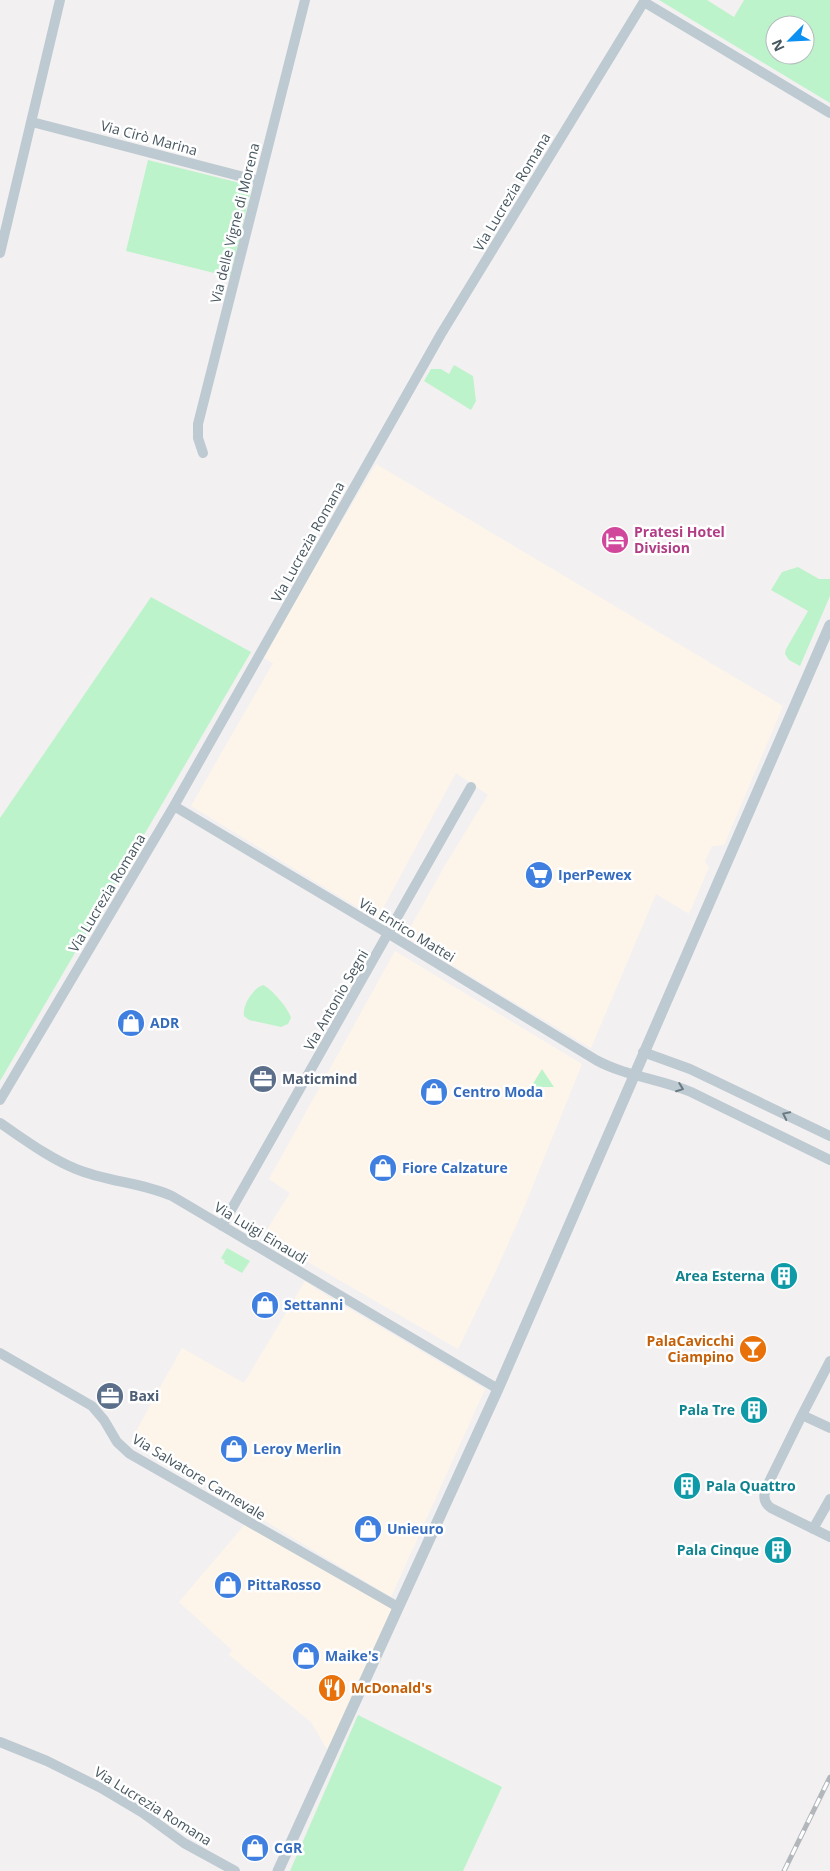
<svg xmlns="http://www.w3.org/2000/svg" width="830" height="1871" font-family="'Open Sans',sans-serif">
<rect width="100%" height="100%" fill="#f3f0f1"/>
<path fill="#fdf5ea" d="M376,464l407,242 -59,139 -12,1 -7,16 4,5 -20,47 -33,-20 -65,154 -186,-111 39,-70 44,-72 -32,-22 -79,146 -186,-113 82,-143 -9,-5 20,-39z
M395,951l187,113 -59,146 -29,65 -36,74 -195,-113 27,-43 -21,-14z
M305,1281l14,10 166,98 -94,208 -260,-157 51,-92 62,35z
M246,1523l147,86 -65,142 -17,-29 -82,-67 3,-5 -53,-48z"/>
<path fill="#bdf3ca" fill-rule="evenodd" d="M659,0h48l27,17 10,-17h86v103zM775,25h30v30h-30z
M148,160l104,26 -22,91 -104,-26z
M454,365l19,11 3,25 -5,9 -47,-29 7,-12h10l8,5z
M798,567l21,12h11v17l-30,70 -11,-6 -4,-6 1,-5 22,-38 -37,-21 11,-18z
M151,597l100,55 -251,429v-263z
M263,985c8,3 27,25 28,33l-3,6 -7,3 -32,-7 -5,-4c-2,-10 9,-28 19,-31z
M542,1069l12,18h-23z
M227,1248l23,13 -8,12 -18,-10 1,-2 -4,-3z
M358,1715l144,72 -39,84h-173z"/>
<g fill="none" stroke-linecap="round" stroke-linejoin="round">
<path stroke="#bdcad1" stroke-width="10" d="M644,2l186,111
M32,122l227,59
M0,253l60,-253
M203,453l-5,-15v-14l107,-424
M174,806l215,128 207,126c29,16 64,19 95,32l139,68
M643,1052l47,17 140,67
M0,1100l174,-294 267,-472 204,-334
M0,1123c24,16 49,35 76,46 31,13 65,13 96,27l326,193
M222,1226l249,-439
M0,1353l92,53 12,14 13,22 13,12 268,153
M830,1361l-28,54 28,13
M802,1415l-36,73c-3,8 -2,15 5,20l59,29
M813,1529l17,-30
M0,1742l47,19 54,27 42,25 41,30 51,28"/>
<path stroke="#bdcad1" stroke-width="11" d="M278,1871l220,-482 332,-764"/>
<defs>
<path id="rail" d="M784,1871l46,-94"/>
</defs>
<use href="#rail" stroke="#b2b7bb" stroke-width="5"/>
<use href="#rail" stroke="#fff" stroke-width="3" stroke-dasharray="9" stroke-linecap="butt"/>
</g>
<defs><path id="oneway-chevron" d="M-2-3.5L2.5 0L-2 3.5" fill="none" stroke-width="1.6" stroke-linecap="round" stroke-linejoin="round" transform="scale(1.25)"/></defs>
<g stroke="#6a7a82">
<use href="#oneway-chevron" transform="translate(680 1088) rotate(21)"/>
<use href="#oneway-chevron" transform="translate(786 1115) rotate(-154)"/>
</g>
<defs>
<symbol id="hotel-disc" viewBox="-11 -11 22 22"><circle r="9.5" fill="#d1479c" stroke="#fff"/><path d="M-6-4.5h1.5V1H6V5H4.5V3h-9V5H-6ZM-4 0a1.8 1.8 0 1 1 3.6 0ZM.5 0V-2.5h3Q6-2.5 6 0Z" fill="#fff"/></symbol>
<symbol id="supermarket-disc" viewBox="-11 -11 22 22"><circle r="9.5" fill="#3f7fe0" stroke="#fff"/><path d="M-6-5.5h2.5l.6 2H6L4.5 2H-2.5L-4.4-4H-6ZM-1.5 3.2a1.3 1.3 0 1 0 .1 0ZM3 3.2a1.3 1.3 0 1 0 .1 0Z" fill="#fff"/></symbol>
<symbol id="shop-disc" viewBox="-11 -11 22 22"><circle r="9.5" fill="#3f7fe0" stroke="#fff"/><path d="M-5-2.5h2.3a2.7 3.5 0 0 1 5.4 0H5L5.5 6h-11ZM-1.5-2.5h3a1.5 2.3 0 0 0-3 0Z" fill="#fff"/></symbol>
<symbol id="office-disc" viewBox="-11 -11 22 22"><circle r="9.5" fill="#5c6f8a" stroke="#fff"/><path d="M-6-3h4V-5.5h4V-3h4V5H-6ZM-1-4.5V-3h2v-1.5ZM-6 0V1H6V0Z" fill="#fff"/></symbol>
<symbol id="building-disc" viewBox="-11 -11 22 22"><circle r="9.5" fill="#0f9aa8" stroke="#fff"/><path d="M-4-6H4V6H1V3H-1V6H-4ZM-2.5-4.3h1.7v1.8h-1.7ZM.8-4.3h1.7v1.8H.8ZM-2.5-1h1.7V.8h-1.7ZM.8-1h1.7V.8H.8Z" fill="#fff"/></symbol>
<symbol id="bar-disc" viewBox="-11 -11 22 22"><circle r="9.5" fill="#e8710a" stroke="#fff"/><path d="M-6-5H6L.8 .8V4.5H3.5V6h-7V4.5H-.8V.8Z" fill="#fff"/></symbol>
<symbol id="restaurant-disc" viewBox="-11 -11 22 22"><circle r="9.5" fill="#e8710a" stroke="#fff"/><path d="M-5-6h1v4h1v-4h1v4h1v-4h1v5L-1.5 .5V6h-2V.5L-5-1ZM5-6V6H3V1.5H1.5Q1.5-4 5-6Z" fill="#fff"/></symbol>
</defs>
<g fill-rule="evenodd">
<use href="#hotel-disc" x="599" y="524" width="32" height="32"/>
<use href="#supermarket-disc" x="523" y="859" width="32" height="32"/>
<use href="#shop-disc" x="115" y="1007" width="32" height="32"/>
<use href="#office-disc" x="247" y="1063" width="32" height="32"/>
<use href="#shop-disc" x="418" y="1076" width="32" height="32"/>
<use href="#shop-disc" x="367" y="1152" width="32" height="32"/>
<use href="#building-disc" x="768" y="1260" width="32" height="32"/>
<use href="#shop-disc" x="249" y="1289" width="32" height="32"/>
<use href="#bar-disc" x="737" y="1333" width="32" height="32"/>
<use href="#office-disc" x="94" y="1380" width="32" height="32"/>
<use href="#building-disc" x="738" y="1394" width="32" height="32"/>
<use href="#shop-disc" x="218" y="1433" width="32" height="32"/>
<use href="#building-disc" x="671" y="1470" width="32" height="32"/>
<use href="#shop-disc" x="352" y="1513" width="32" height="32"/>
<use href="#building-disc" x="762" y="1534" width="32" height="32"/>
<use href="#shop-disc" x="212" y="1569" width="32" height="32"/>
<use href="#shop-disc" x="290" y="1640" width="32" height="32"/>
<use href="#restaurant-disc" x="316" y="1672" width="32" height="32"/>
<use href="#shop-disc" x="239" y="1832" width="32" height="32"/>
</g>
<g text-anchor="middle" stroke-width="5" stroke-linejoin="round" paint-order="stroke">
<g font-size="14" fill="#475760" stroke="#fff">
<text transform="translate(149 138) rotate(15)" y="5">Via Cirò Marina</text>
<text transform="translate(512 192) rotate(-59)" y="5">Via Lucrezia Romana</text>
<text transform="translate(235 223) rotate(-76)" y="5">Via delle Vigne di Morena</text>
<text transform="translate(308 542) rotate(-61)" y="5">Via Lucrezia Romana</text>
<text transform="translate(107 893) rotate(-59)" y="5">Via Lucrezia Romana</text>
<text transform="translate(407 930) rotate(31)" y="5">Via Enrico Mattei</text>
<text transform="translate(336 1000) rotate(-60)" y="5">Via Antonio Segni</text>
<text transform="translate(261 1233) rotate(31)" y="5">Via Luigi Einaudi</text>
<text transform="translate(199 1477) rotate(31)" y="5">Via Salvatore Carnevale</text>
<text transform="translate(153 1806) rotate(32)" y="5">Via Lucrezia Romana</text>
</g>
<g font-size="14" font-weight="bold" fill="#b23c85" stroke="#fff" text-anchor="start">
<text x="634" y="537">Pratesi Hotel<tspan x="634" dy="16">Division</tspan></text>
</g>
<g font-size="14" font-weight="bold" fill="#366cbe" stroke="#fff" text-anchor="start">
<text x="558" y="880">IperPewex</text>
<text x="150" y="1028">ADR</text>
<text x="453" y="1097">Centro Moda</text>
<text x="402" y="1173">Fiore Calzature</text>
<text x="284" y="1310">Settanni</text>
<text x="253" y="1454">Leroy Merlin</text>
<text x="387" y="1534">Unieuro</text>
<text x="247" y="1590">PittaRosso</text>
<text x="325" y="1661">Maike's</text>
<text x="274" y="1853">CGR</text>
</g>
<g font-size="14" font-weight="bold" fill="#4e5e75" stroke="#fff" text-anchor="start">
<text x="282" y="1084">Maticmind</text>
<text x="129" y="1401">Baxi</text>
</g>
<g font-size="14" font-weight="bold" fill="#0d838f" stroke="#fff" text-anchor="end">
<text x="765" y="1281">Area Esterna</text>
<text x="735" y="1415">Pala Tre</text>
<text x="706" y="1491" text-anchor="start">Pala Quattro</text>
<text x="759" y="1555">Pala Cinque</text>
</g>
<g font-size="14" font-weight="bold" fill="#c56008" stroke="#fff" text-anchor="end">
<text x="734" y="1346">PalaCavicchi<tspan x="734" dy="16">Ciampino</tspan></text>
<text x="351" y="1693" text-anchor="start">McDonald's</text>
</g>
</g>
<g transform="translate(790 40) rotate(246)"><circle r="24" fill="#ffffff" stroke="#b5bcbf"/>
<path d="M0-4L9 19L0 12L-9 19Z" fill="#0c90f2"/>
<text y="-8" font-size="14" font-weight="bold" text-anchor="middle" fill="#475760">N</text>
</g>
</svg>
